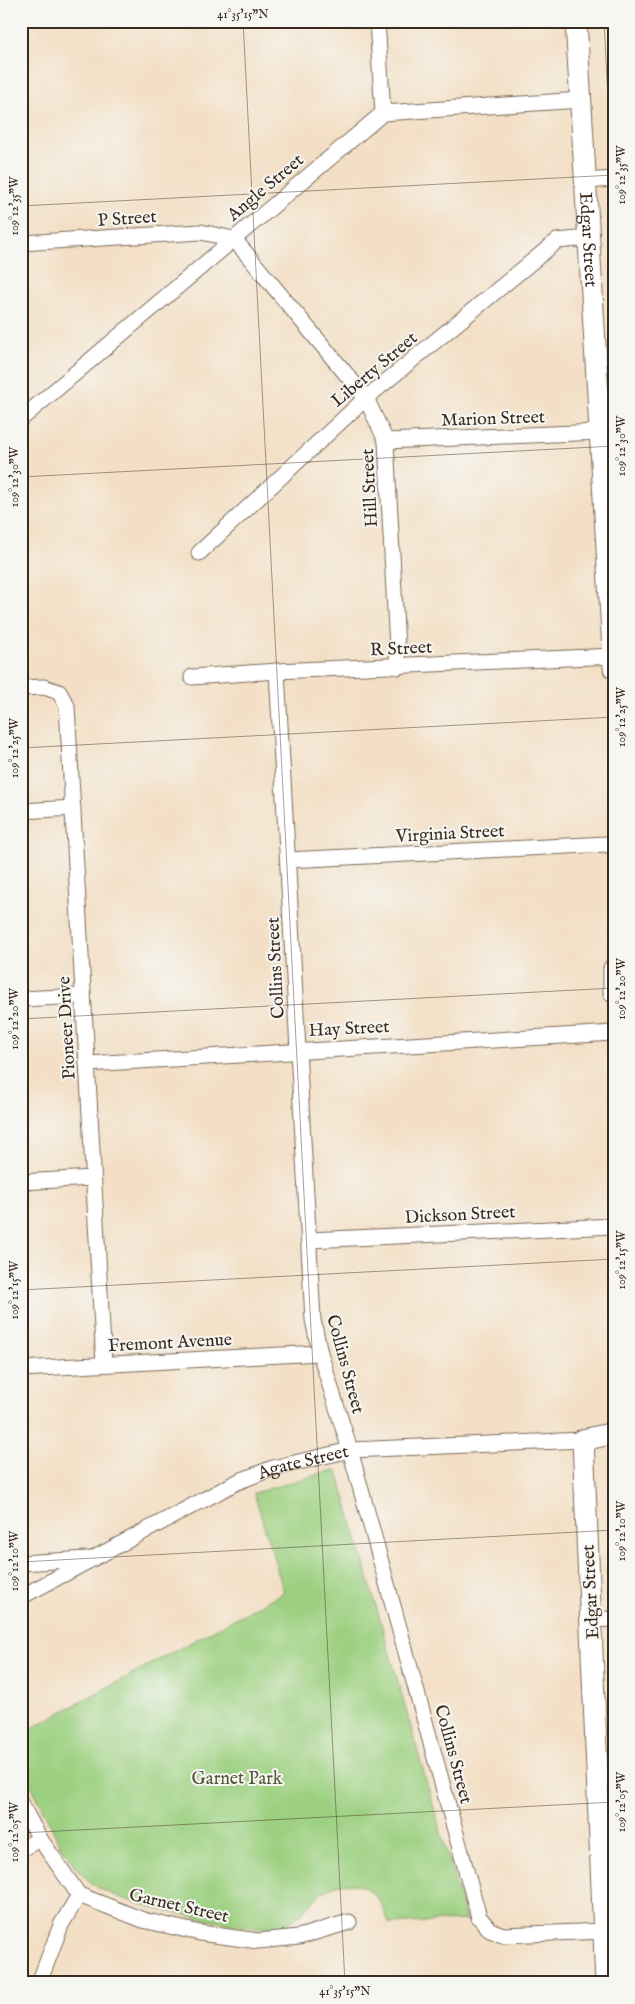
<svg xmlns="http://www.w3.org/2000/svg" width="635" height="2004" font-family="'IM FELL English',serif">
<rect width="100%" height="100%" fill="#f6f6f2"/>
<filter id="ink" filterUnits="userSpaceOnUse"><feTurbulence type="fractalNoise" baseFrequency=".02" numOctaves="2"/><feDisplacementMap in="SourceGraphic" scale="10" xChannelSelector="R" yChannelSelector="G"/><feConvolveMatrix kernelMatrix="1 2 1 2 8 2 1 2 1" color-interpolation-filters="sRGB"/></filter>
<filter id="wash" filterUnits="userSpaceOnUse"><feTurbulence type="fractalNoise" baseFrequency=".0096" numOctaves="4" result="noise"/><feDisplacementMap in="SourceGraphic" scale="20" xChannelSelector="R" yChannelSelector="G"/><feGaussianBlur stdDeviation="1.12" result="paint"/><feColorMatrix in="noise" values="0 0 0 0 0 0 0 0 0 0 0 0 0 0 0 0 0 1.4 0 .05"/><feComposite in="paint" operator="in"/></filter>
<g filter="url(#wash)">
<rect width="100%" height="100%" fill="#f3dfc5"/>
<path fill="#9cd080" stroke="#6c7d4f" d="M330,1471h6l3,5 127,444 -77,4c-6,-20 -15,-38 -38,-40 -35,-4 -42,36 -72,42 -25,5 -55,-3 -79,-8 -27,-5 -79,-17 -101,-30 -33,-20 -48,-64 -65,-97 -3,-7 -11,-15 -13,-23 -2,-10 0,-23 0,-34l263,-142 -30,-99z"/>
</g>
<g filter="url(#ink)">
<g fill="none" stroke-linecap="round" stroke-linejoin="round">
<defs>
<g id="street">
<path d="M377,21l6,92"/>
<path d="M585,181l29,-2"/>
<path d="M21,243l180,-11 33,7 132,159 20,43 12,226"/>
<path d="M21,419l362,-306 198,-13"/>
<path d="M386,441l214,-9"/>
<path d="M199,553l167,-155 191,-157 32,-3"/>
<path d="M277,671l36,649 7,33 30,97 129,467 11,13 13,5 102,-4"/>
<path d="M192,677l85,-6 336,-15"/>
<path d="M21,688l23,-1 15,5 8,14 37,658"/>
<path d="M21,811l52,-3"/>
<path d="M288,860l319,-16 7,4"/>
<path d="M21,999l61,-3"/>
<path d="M87,1064l527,-31"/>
<path d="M21,1182l72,-4"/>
<path d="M309,1240l305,-14"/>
<path d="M21,1369l299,-16"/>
<path d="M21,1563l66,-4"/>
<path id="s1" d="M21,1597l216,-115 36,-14 77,-18 233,-10"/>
<path d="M591,1620l23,-1"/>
<path d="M21,1804l19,35 39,56 64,25 57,13 58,8 41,-4 50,-15"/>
<path d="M21,1849l19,-10"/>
<path d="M39,1983l22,-58 18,-30"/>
</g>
<g id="secondary">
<path id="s2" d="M576,21l38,647"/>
<path d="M614,969v23"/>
<path d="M606,1983l-23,-543 31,-7"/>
</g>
</defs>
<use href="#street" stroke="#7b6958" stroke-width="17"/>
<use href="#secondary" stroke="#7b6958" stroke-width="23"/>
<use href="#street" stroke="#fff" stroke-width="15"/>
<use href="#secondary" stroke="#fff" stroke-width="21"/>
</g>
</g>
<path fill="none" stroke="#3b2a1e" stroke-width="1" stroke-opacity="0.45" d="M243,21l102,1962M604,21l10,193M21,206l593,-31M21,477l593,-31M21,748l593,-31M21,1019l593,-31M21,1290l593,-31M21,1562l593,-32M21,1833l593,-31"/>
<g text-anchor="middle" stroke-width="4" stroke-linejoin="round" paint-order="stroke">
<g font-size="18" fill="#3b2a1e" stroke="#f6f6f2">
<text transform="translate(265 187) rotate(-40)" y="6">Angle Street</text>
<text transform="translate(127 218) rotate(-4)" y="6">P Street</text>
<text dy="6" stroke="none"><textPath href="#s2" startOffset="219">Edgar Street</textPath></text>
<text transform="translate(374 369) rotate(-40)" y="6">Liberty Street</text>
<text transform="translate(493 418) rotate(-2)" y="6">Marion Street</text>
<text transform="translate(369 488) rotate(-93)" y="6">Hill Street</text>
<text transform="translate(401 648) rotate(-3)" y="6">R Street</text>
<text transform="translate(450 833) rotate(-3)" y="6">Virginia Street</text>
<text transform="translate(275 968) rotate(-93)" y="6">Collins Street</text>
<text transform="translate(66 1028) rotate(-93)" y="6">Pioneer Drive</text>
<text transform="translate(349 1028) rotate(-3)" y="6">Hay Street</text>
<text transform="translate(460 1214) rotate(-3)" y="6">Dickson Street</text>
<text transform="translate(170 1342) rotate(-3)" y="6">Fremont Avenue</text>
<text transform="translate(346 1364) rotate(75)" y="6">Collins Street</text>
<text dy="6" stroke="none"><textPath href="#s1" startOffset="314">Agate Street</textPath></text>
<text transform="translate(590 1592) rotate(-93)" y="6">Edgar Street</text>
<text transform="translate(454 1754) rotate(75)" y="6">Collins Street</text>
<text transform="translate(179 1905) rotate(13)" y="6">Garnet Street</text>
</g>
<g font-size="18" fill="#535436" stroke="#f6f6f2">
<text x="237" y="1784">Garnet Park</text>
</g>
</g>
<rect width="635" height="2004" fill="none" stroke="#f6f6f2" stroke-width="55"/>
<rect x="28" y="28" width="580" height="1948" fill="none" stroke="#3b2a1e" stroke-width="2"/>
<g font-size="12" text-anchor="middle" fill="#3b2a1e">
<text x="243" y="18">41°35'15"N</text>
<text transform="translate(621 175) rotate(-90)" y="4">109°12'35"W</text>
<text transform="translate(14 206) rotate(-90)" y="4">109°12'35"W</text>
<text transform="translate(621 446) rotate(-90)" y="4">109°12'30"W</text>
<text transform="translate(14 477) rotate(-90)" y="4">109°12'30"W</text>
<text transform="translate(621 717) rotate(-90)" y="4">109°12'25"W</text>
<text transform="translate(14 748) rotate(-90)" y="4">109°12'25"W</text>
<text transform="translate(621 989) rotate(-90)" y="4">109°12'20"W</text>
<text transform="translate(14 1019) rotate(-90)" y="4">109°12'20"W</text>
<text transform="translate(621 1260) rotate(-90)" y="4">109°12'15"W</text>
<text transform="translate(14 1290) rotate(-90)" y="4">109°12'15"W</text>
<text transform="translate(621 1531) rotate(-90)" y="4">109°12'10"W</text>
<text transform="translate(14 1561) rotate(-90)" y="4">109°12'10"W</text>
<text transform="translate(621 1802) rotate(-90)" y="4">109°12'05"W</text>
<text transform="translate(14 1832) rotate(-90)" y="4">109°12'05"W</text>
<text x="345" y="1995">41°35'15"N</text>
</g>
</svg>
